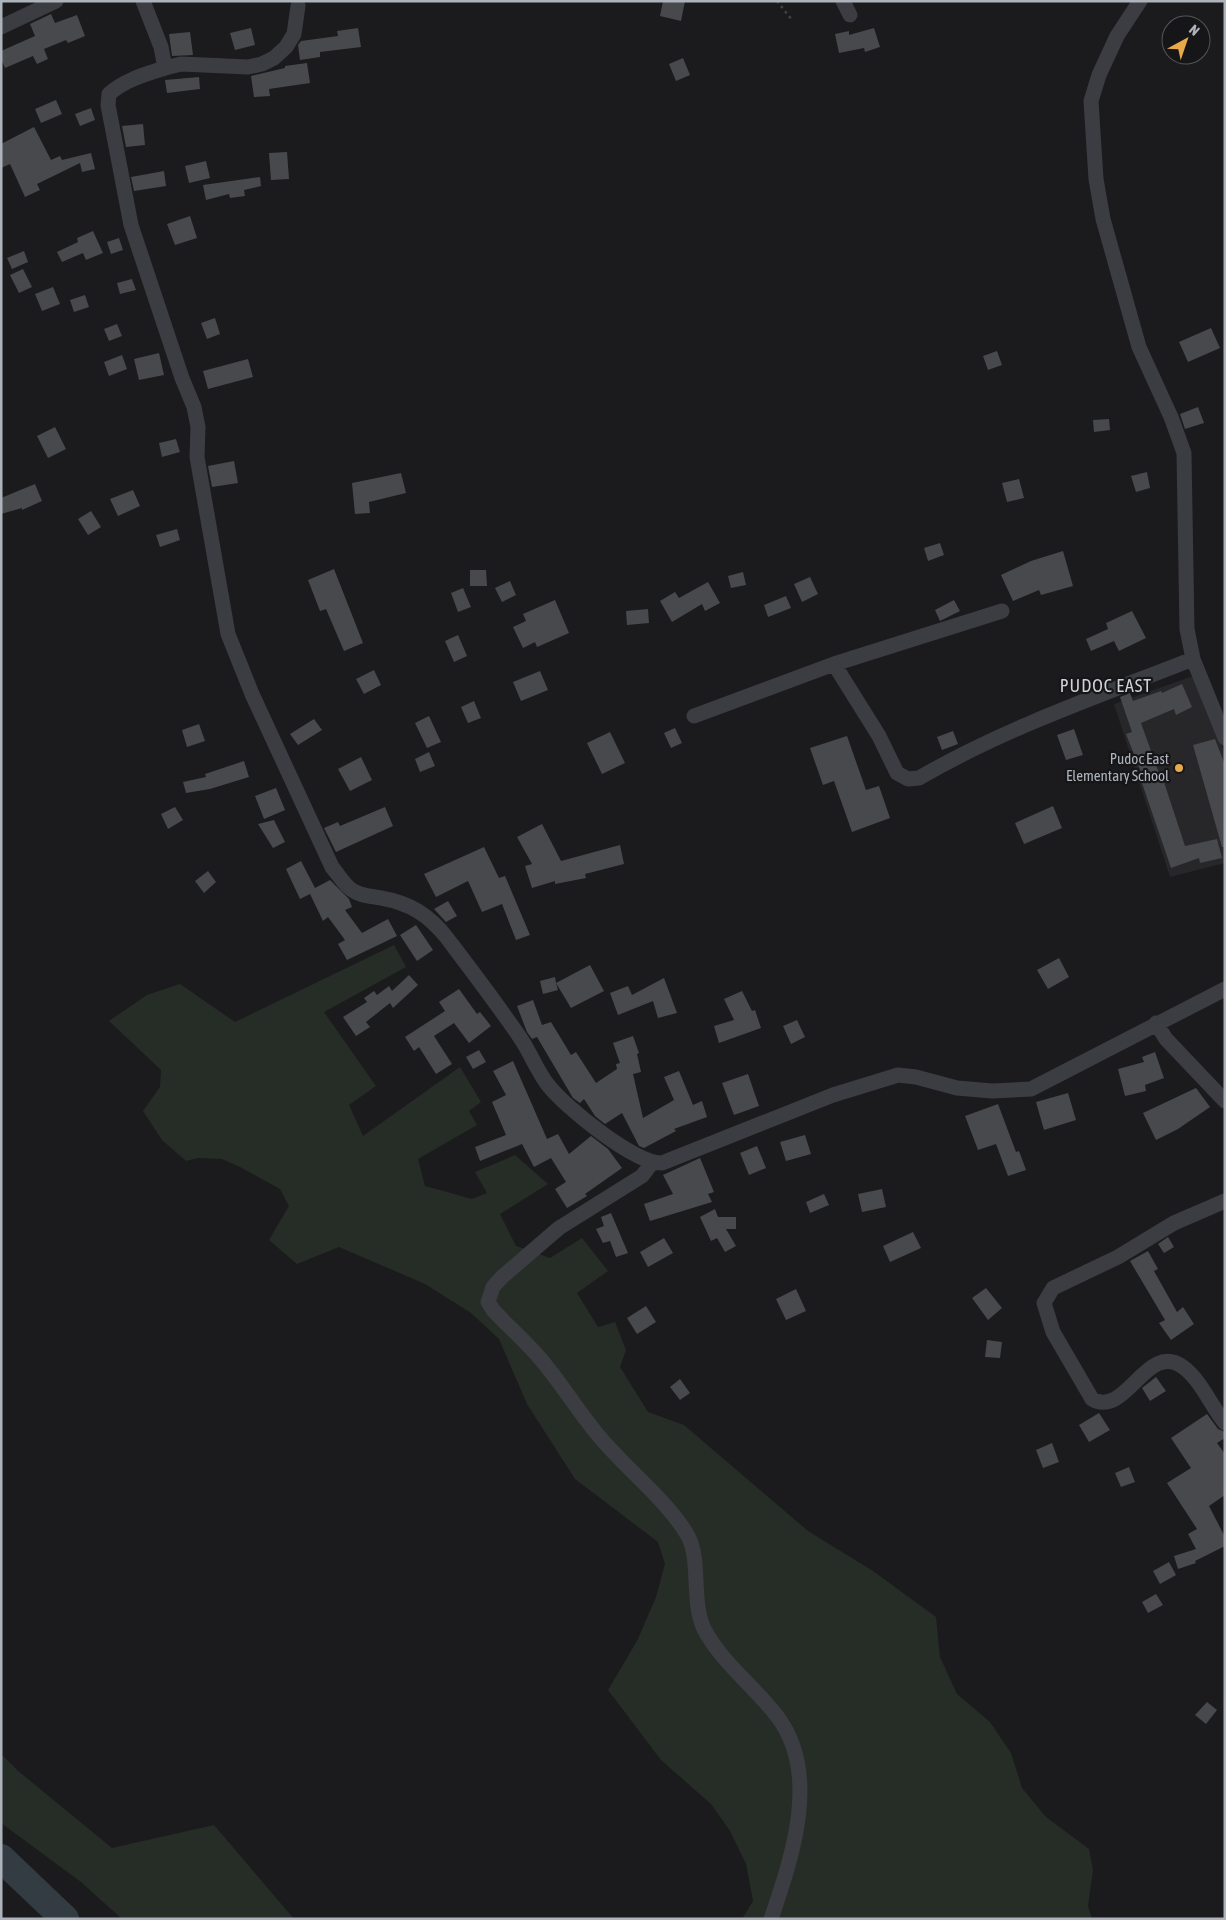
<svg xmlns="http://www.w3.org/2000/svg" width="1226" height="1920" font-family="'Asap Condensed',sans-serif">
<rect width="100%" height="100%" fill="#1b1b1d"/>
<path fill="#27272a" d="M1196,675l29,79v109l-55,14 -56,-173z"/>
<path fill="#252d26" d="M394,945l12,22 -82,45 52,74 -27,19 14,31 97,-69 21,35 -12,9 8,14 -59,34 7,27 47,13 15,-6 -12,-21 40,-17 33,29 -48,30 16,32 34,12 32,-20 26,33 -31,22 21,34 17,-5 11,28 -6,17 28,45 36,13 124,106 65,40 63,46 4,40 17,37 33,28 21,31 11,35 24,29 43,32 4,21 -5,36 4,13h-350l11,-18 -7,-37 -16,-33 -19,-27 -50,-44 -53,-70 29,-49 19,-44 9,-33 -7,-22 -83,-63 -48,-75 -28,-65 -28,-26 -46,-29 -86,-37 -42,17 -28,-24 20,-34 -9,-17 -40,-22 -18,-8 -24,-1 -12,3 -24,-21 -19,-29 17,-24 1,-17 -52,-49 38,-26 33,-11 55,38z
M1,1754l16,16 95,78 102,-23 80,94h-172l-41,-37 -80,-59z"/>
<g fill="none" stroke-linecap="round" stroke-linejoin="round">
<path stroke="#333c42" stroke-width="28" d="M1,1858l64,61"/>
</g>
<path fill="#48494d" d="M663,1h22l-4,20 -21,-5z
M51,14l4,9 22,-8 8,21 -17,7 -2,-3 -22,9 4,10 -11,5 -4,-8 -28,12 -4,-9v-8l34,-15 -5,-12z
M251,28l4,17 -20,5 -5,-17z
M358,28l3,19 -41,5v5l-20,3 -2,-15 3,-4 37,-5 -1,-5z
M874,28l6,19 -15,5 -1,-4 -25,5 -4,-19 14,-3v4z
M190,32l3,23 -21,1 -3,-22z
M683,58l7,17 -14,6 -7,-17z
M307,63l3,20 -41,6 1,7 -16,1 -3,-21 34,-8v-2z
M199,77l1,12 -33,4 -2,-13z
M56,100l6,14 -21,9 -6,-14z
M91,108l4,12 -15,6 -5,-12z
M143,124l2,21 -19,2 -4,-21z
M34,127l17,33 9,-4 2,4 29,-7 4,16 -13,3 -2,-9 -43,21 3,6 -15,7 -15,-33 -9,4v-24z
M287,152l2,27 -18,1 -2,-27z
M206,161l4,17 -21,5 -4,-17z
M164,171l2,15 -32,5 -3,-14z
M260,177l1,9 -17,4 1,6 -15,2 -1,-4 -23,6 -3,-15z
M190,216l7,22 -22,7 -8,-21z
M93,231l10,22 -17,7 -3,-7 -21,9 -5,-10 21,-10 -1,-4z
M119,238l4,12 -12,4 -4,-12z
M24,251l4,11 -16,7 -5,-11z
M23,269l9,18 -13,6 -9,-18z
M132,279l4,11 -16,4 -3,-11z
M53,287l7,17 -18,7 -7,-17z
M85,295l4,12 -15,5 -4,-12z
M215,318l5,16 -13,5 -6,-16z
M117,324l5,12 -13,5 -5,-12z
M1211,328l9,20 -32,14 -9,-20z
M997,351l5,14 -14,5 -5,-14z
M159,353l5,22 -25,5 -5,-21z
M122,355l5,14 -18,7 -5,-14z
M248,359l5,18 -45,12 -5,-18z
M1198,407l6,16 -19,6 -5,-15z
M1109,419l1,11 -16,2 -1,-12z
M55,427l11,22 -18,9 -11,-22z
M176,439l4,13 -18,5 -3,-14z
M234,461l4,22 -26,4 -4,-21z
M1147,472l3,16 -14,4 -5,-16z
M401,473l5,20 -37,9 1,11 -15,1 -3,-31z
M1019,479l5,19 -17,4 -5,-19z
M35,484l7,17 -20,9v-2l-21,6v-16z
M133,490l7,16 -22,10 -8,-17z
M91,511l10,16 -13,8 -10,-16z
M177,529l3,11 -20,7 -4,-12z
M940,543l4,12 -16,6 -4,-13z
M1063,551l10,35 -32,9 -2,-5 -26,11 -12,-26 30,-14z
M334,569l29,74 -19,8 -18,-42 -6,2 -12,-31z
M470,570h16l1,16h-17z
M743,572l3,13 -15,3 -3,-12z
M810,577l8,17 -16,8 -8,-18z
M510,581l6,14 -14,7 -7,-14z
M708,582l12,21 -15,8 -3,-7 -30,18 -12,-21 15,-9 4,6z
M463,588l8,19 -13,5 -7,-19z
M786,596l5,12 -23,9 -4,-12z
M555,600l14,33 -32,14 -2,-5 -12,6 -10,-21 13,-6 -3,-7z
M954,600l6,11 -20,10 -5,-11z
M648,609l1,14 -22,2 -1,-14z
M1132,611l14,27 -27,13 -5,-10 -23,10 -5,-12 22,-10 -2,-6z
M458,635l9,21 -13,6 -9,-21z
M374,670l7,15 -17,9 -8,-15z
M540,671l8,19 -27,11 -8,-19z
M1182,684l10,23 -16,8 -2,-6 -33,14 19,53h2l23,70 32,-7 5,19 -22,5 -1,-5 -28,10 -29,-85 3,-1 -19,-48 6,-2 -12,-35 10,-4 3,8 28,-10 1,2z
M474,701l7,17 -13,5 -7,-16z
M429,716l12,26 -14,6 -12,-25z
M314,719l8,11 -24,15 -8,-11z
M199,724l6,17 -18,6 -5,-17z
M675,728l7,15 -11,5 -7,-15z
M1074,729l9,26 -17,5 -9,-25z
M953,731l5,13 -16,6 -5,-13z
M610,732l15,31 -23,11 -15,-31z
M847,736l19,54 13,-4 11,32 -38,14 -18,-51 -11,4 -13,-37z
M1215,739l10,26v82h-3l-29,-102z
M429,752l6,14 -15,6 -5,-13z
M361,757l11,23 -22,11 -12,-22z
M244,761l5,16 -39,12 -24,4 -3,-11 23,-5 -1,-3z
M276,788l9,22 -21,9 -9,-23z
M1053,806l9,22 -38,16 -9,-21z
M175,807l8,13 -15,9 -7,-15z
M385,807l8,19 -57,26 -12,-24 14,-6 2,4z
M274,820l11,22 -12,6 -15,-24z
M542,824l19,37 59,-16 4,19 -39,10 1,4 -31,6v-3l-23,7 -7,-22 7,-2 -15,-27z
M484,847l15,31 6,-2 25,59 -14,5 -14,-36 -20,8 -14,-31 -32,16 -12,-23z
M301,861l14,27 15,-8 19,19 3,8 -7,3 17,23 26,-14 9,17 -50,24 -9,-16 7,-4 -17,-23 -5,4 -13,-27 -10,5 -14,-30z
M208,871l8,11 -12,11 -9,-12z
M448,901l9,15 -11,6 -12,-13z
M416,925l17,25 -16,11 -17,-26z
M1059,958l10,19 -21,12 -11,-19z
M590,965l14,26 -33,17 -15,-25 2,7 -15,4 -3,-13 15,-4 1,6z
M409,975l9,10 -25,23 -3,-5 -24,19 4,5 -14,9 -13,-19 24,-15 -3,-4 10,-7 3,4 12,-9 3,5z
M664,978l13,35 -19,5 -5,-17 -35,14 -8,-22 18,-7 4,9z
M459,989l18,25 3,-2 11,14 -22,17 -15,-20 -20,13 18,28 -16,10 -17,-27 -5,4 -9,-14 40,-26 -6,-9z
M742,991l10,20 3,-1 6,18 -42,15 -5,-17 20,-6 -10,-21z
M533,1000l9,25 9,-3 20,33 5,-3 20,31 21,-14 -1,-5 4,-1 -7,-20 20,-7 6,17 -2,1 4,18 -8,2 10,44 31,-18 -10,-23 15,-6 14,34 9,-4 5,16 -33,12 2,2 -32,17 -5,-2 -17,-33 -17,11 -10,-8 -11,-17 -4,4 -7,-5 -36,-61 -5,2 -5,-7 -10,-26z
M797,1020l8,17 -14,7 -8,-18z
M479,1050l7,12 -13,7 -7,-12z
M1155,1052l9,26 -19,7 1,6 -21,5 -7,-27 26,-7 -2,-5z
M513,1061l34,78 11,-5 11,20 22,-18 17,13 14,19 -37,26 2,2 -20,12 -12,-19 11,-7 -15,-24 -17,9 -12,-23 -42,17 -5,-14 31,-12 -14,-33 14,-7 -13,-24z
M748,1074l11,32 -25,9 -12,-32z
M1196,1088l14,19 -32,22 -22,11 -13,-27z
M1068,1093l8,27 -32,10 -8,-28z
M998,1104l18,48 3,-1 7,19 -18,6 -12,-32 -18,6 -13,-34z
M805,1135l6,19 -25,7 -6,-19z
M757,1146l9,22 -17,7 -9,-22z
M700,1158l14,34 -6,2 4,8 -62,19 -6,-17 29,-10 -10,-19z
M882,1189l4,18 -24,5 -4,-18z
M824,1194l5,11 -19,8 -4,-11z
M715,1209l3,8h18v12h-10l10,17 -11,6 -8,-14 -6,3 -11,-24z
M611,1213l17,40 -12,4 -6,-16 -7,2 -7,-14 8,-3 -3,-9z
M913,1232l8,16 -31,14 -7,-16z
M1168,1237l6,10 -10,6 -6,-9z
M664,1238l9,15 -25,14 -8,-15z
M1148,1251l10,18 -4,2 23,41 6,-5 11,17 -23,16 -12,-17 6,-3 -35,-59z
M986,1288l16,20 -14,12 -16,-22z
M796,1289l10,22 -20,9 -10,-21z
M646,1306l10,16 -19,12 -10,-16z
M987,1340l15,2 -2,16 -15,-1z
M1156,1377l10,14 -16,10 -8,-13z
M680,1379l10,14 -10,7 -10,-13z
M1099,1413l11,17 -21,12 -10,-17z
M1207,1414l11,15 7,3v6l-8,5 8,11v41l-16,11 16,31v9l-30,15 1,2 -18,6 -4,-13 22,-7 -8,-15 9,-5 -30,-46 24,-15 -20,-30z
M1052,1443l7,19 -16,6 -7,-18z
M1129,1467l6,15 -14,5 -6,-14z
M1169,1562l7,13 -16,9 -7,-13z
M1156,1594l7,11 -15,8 -6,-11z
M1207,1702l10,8 -11,14 -11,-9z"/>
<g fill="none" stroke-linecap="round" stroke-linejoin="round">
<path stroke="#424449" stroke-width="2.5" stroke-dasharray="2.5 4" stroke-linecap="butt" d="M777,1l15,19"/>
<path stroke="#3c3d42" stroke-width="15" d="M143,1l18,46 4,21c-19,6 -41,12 -56,26l-1,11 23,120 51,153 12,29 4,20 -1,30 31,177 24,60 80,173c6,7 12,18 20,23 8,6 19,6 29,8 29,5 48,17 66,40 25,33 51,67 74,101 10,15 16,32 27,46 17,22 87,79 114,78l171,-68 65,-20 18,2 41,11 35,3 39,-2 194,-100
M843,1l7,14
M1140,1l-23,35 -18,39 -8,26 5,78 7,40 36,128 32,70 13,36 3,176 6,30 32,79
M1,27l55,-26
M165,68l16,-4 67,3 14,-3 12,-6 12,-11 8,-13 4,-28
M1002,611l-168,53 45,72 18,37 11,6 11,-1c86,-50 182,-83 274,-119
M694,716l140,-52
M1156,1023l10,16 59,62
M652,1163l-10,13 -83,52 -57,49 -9,10 -5,15 5,8c15,16 31,30 45,46 22,25 39,54 60,79 26,32 70,66 90,101 13,24 3,65 16,93 18,34 50,57 73,87 44,58 15,141 -6,203
M1225,1201l-51,22 -56,34 -65,31 -9,15 9,29 39,67c34,20 55,-59 91,-32 18,13 28,39 42,56"/>
</g>
<circle fill="#e6aa4a" stroke="#161618" stroke-width="2" cx="1179" cy="768" r="5"/>
<g text-anchor="middle" stroke-width="4.5" stroke-linejoin="round" paint-order="stroke">
<g font-size="15" fill="#aeb3bb" stroke="#161618" text-anchor="end">
<text x="1169" y="764">Pudoc East<tspan x="1169" dy="17">Elementary School</tspan></text>
</g>
<g font-size="18" letter-spacing="1" fill="#cfd2d8" stroke="#161618">
<text x="1106" y="692">PUDOC EAST</text>
</g>
</g>
<rect width="1226" height="1920" fill="none" stroke="#aeb3bb" stroke-width="5"/>
<g transform="translate(1186 40) rotate(40)"><circle r="24" fill="#161618" stroke="#535559"/>
<path d="M0-4L9 19L0 12L-9 19Z" fill="#e6aa4a"/>
<text y="-8" font-size="14" font-weight="bold" text-anchor="middle" fill="#aeb3bb">N</text>
</g>
</svg>
